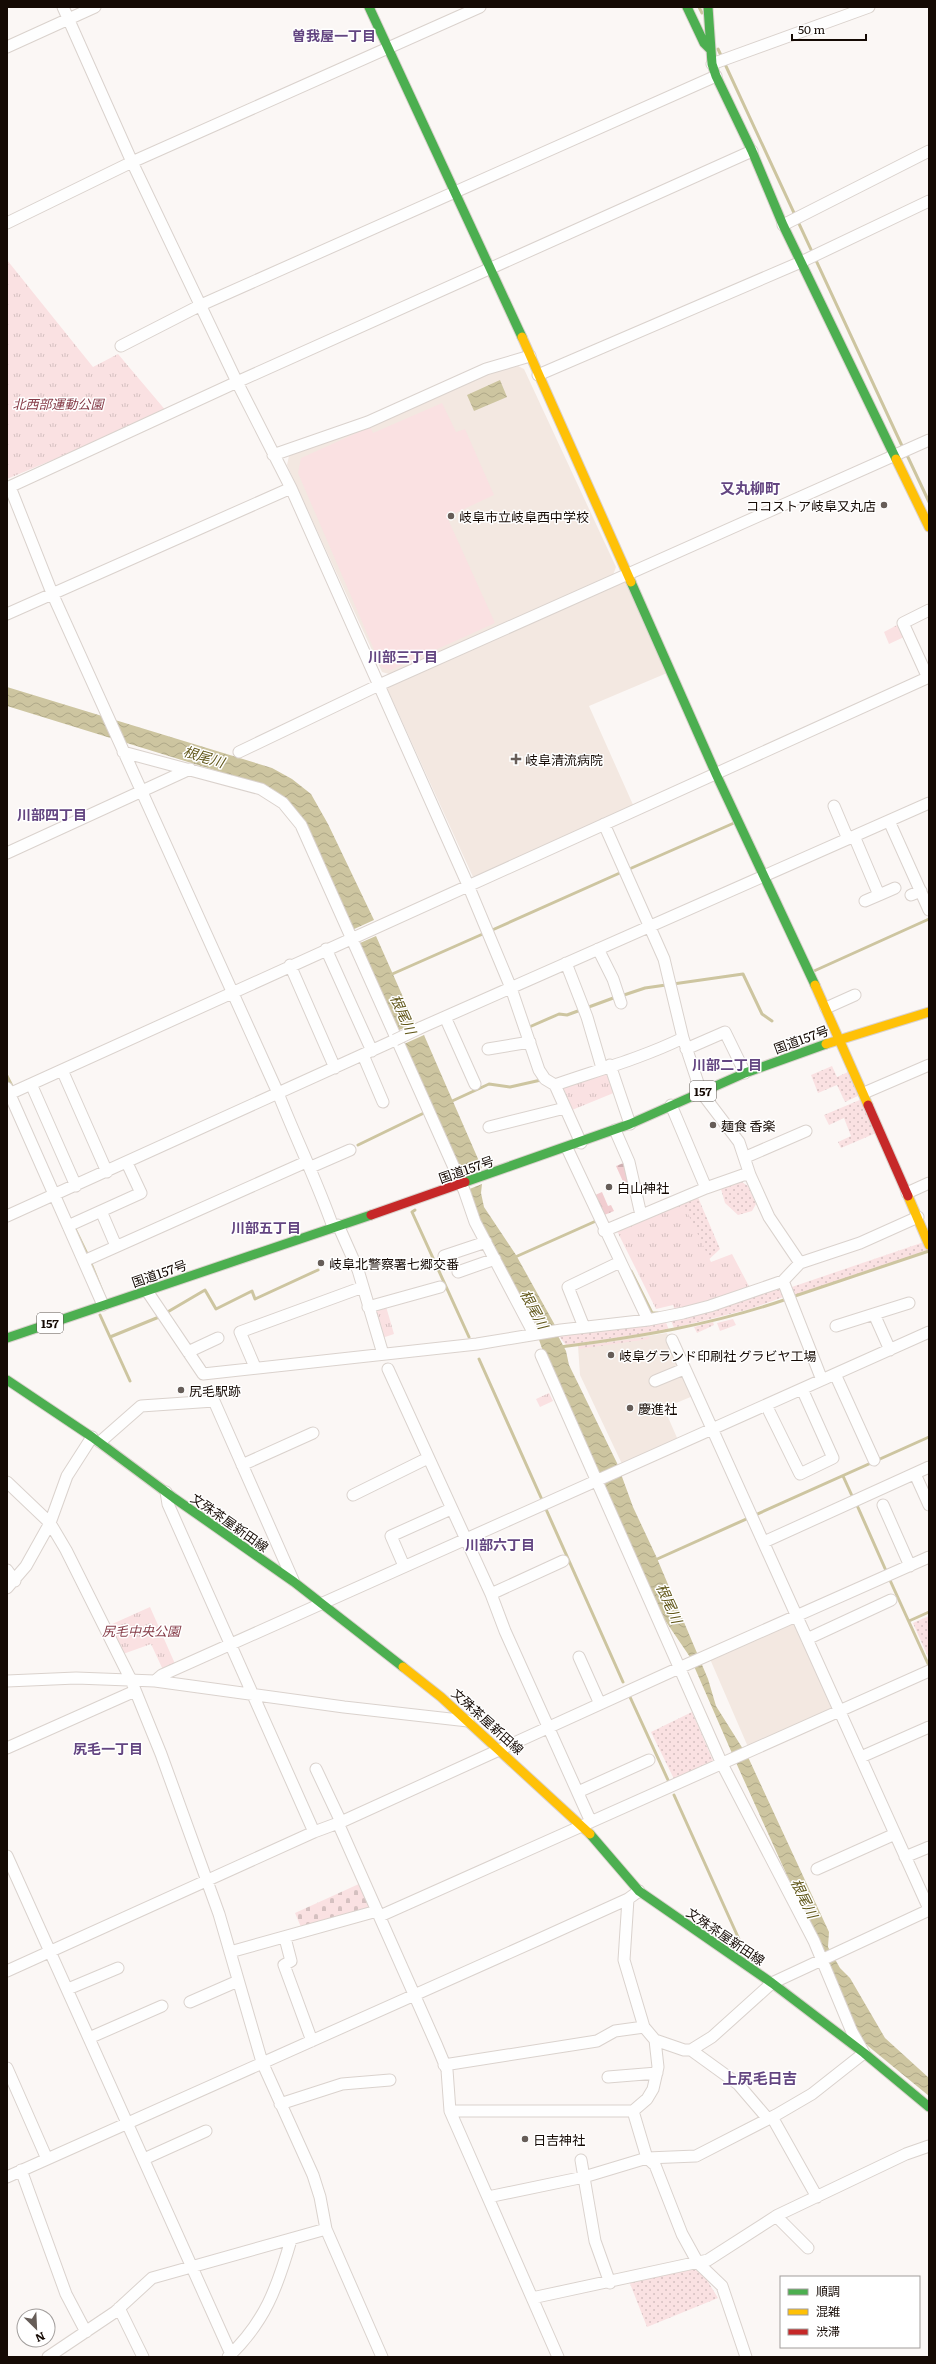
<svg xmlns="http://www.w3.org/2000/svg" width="936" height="2364" font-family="Literata,'Noto Sans JP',serif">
	<defs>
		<pattern id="grass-dots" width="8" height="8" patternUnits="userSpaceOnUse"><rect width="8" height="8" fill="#fae1e2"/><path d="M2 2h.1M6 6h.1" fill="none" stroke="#d5c0c0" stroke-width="1.8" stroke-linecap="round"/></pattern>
		<pattern id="forest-firs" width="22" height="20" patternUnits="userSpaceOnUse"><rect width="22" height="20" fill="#f1cdd0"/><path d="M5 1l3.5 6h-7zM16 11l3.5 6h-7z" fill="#ceafb1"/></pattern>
		<pattern id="cemetery-stones" width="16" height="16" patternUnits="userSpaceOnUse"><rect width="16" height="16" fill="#fae1e2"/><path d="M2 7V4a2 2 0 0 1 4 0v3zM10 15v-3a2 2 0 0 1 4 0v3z" fill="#d5c0c0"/></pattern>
		<pattern id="park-tufts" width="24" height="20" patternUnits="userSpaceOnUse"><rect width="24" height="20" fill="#fae1e2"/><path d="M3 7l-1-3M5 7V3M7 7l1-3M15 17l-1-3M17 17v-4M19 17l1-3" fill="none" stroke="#d5c0c0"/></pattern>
		<pattern id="water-waves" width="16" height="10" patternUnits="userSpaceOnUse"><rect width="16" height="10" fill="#cdc5a0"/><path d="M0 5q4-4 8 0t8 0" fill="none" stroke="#afa888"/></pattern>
	</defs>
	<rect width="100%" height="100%" fill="#fbf7f5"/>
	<path fill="#f3e8e1" d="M518,366L524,369L616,567L613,575L389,674L382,672L287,465L289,456L478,376Z
		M626,580L667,673L589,706L634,807L473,877L386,686Z
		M667,1333L693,1396L664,1408L678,1440L622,1464L580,1375L578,1346Z
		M796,1621L835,1708L748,1747L710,1659Z"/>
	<path fill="url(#grass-dots)" d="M832,1066L837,1077L848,1072L860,1095L845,1102L837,1085L818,1093L811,1075Z
		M862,1099L876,1133L841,1148L838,1142L851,1136L844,1118L829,1125L824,1115Z
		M742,1182L748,1186L756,1204L752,1211L738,1215L725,1203L721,1189Z
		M697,1195L720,1249L703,1265L658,1210Z
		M924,1242L928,1250L789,1297L786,1289Z
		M781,1285L786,1296L750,1309L674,1328L670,1318Z
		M665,1320L669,1330L566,1345L557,1334Z
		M713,1322L714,1325L697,1333L694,1327Z
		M649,1337V1339L579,1349V1346Z
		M929,1616V1659L913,1623Z
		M692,1712L714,1763L675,1781L651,1732Z
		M688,2268L702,2272L718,2298L647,2327L629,2281Z"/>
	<path fill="url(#forest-firs)" d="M626,1162L634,1193L629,1195L616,1166Z
		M602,1192L608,1206L611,1205L614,1211L602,1216L593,1196Z"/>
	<path fill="url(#cemetery-stones)" d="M361,1883L371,1909L301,1927L295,1913Z"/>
	<path fill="url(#park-tufts)" d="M7,260L93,367L118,354L167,412L7,479Z
		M899,624L904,637L889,644L884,632Z
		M608,1069L616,1092L572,1110L562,1087Z
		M682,1201L711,1262L732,1254L752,1292L676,1313L673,1305L656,1309L616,1229Z
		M385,1303L394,1334L379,1339L369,1308Z
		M733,1319L736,1325L720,1331L717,1323Z
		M549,1393L553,1401L540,1407L536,1399Z
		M150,1607L176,1666L164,1672L151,1644L123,1654L110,1625Z"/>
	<path fill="#fae1e2" d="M442,403L456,432L465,429L494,495L447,517L495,623L391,670L382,668L298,473L301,458L370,427L373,433Z"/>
	<path fill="url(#water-waves)" d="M500,380L507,397L474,411L467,395Z
		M7,687L272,768L292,779L311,794L328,824L374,920L352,930L306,825L288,800L269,787L7,706Z
		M376,936L415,1024L399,1030L360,943Z
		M424,1035L482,1168L461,1177L404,1044Z
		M482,1184L481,1193L484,1207L516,1255L556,1327L536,1330L488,1240L467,1190Z
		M557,1334L566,1351L569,1365L617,1463L633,1507L656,1556L708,1679L716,1706L748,1757L829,1932L828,1947L840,1968L850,1978L885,2038L929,2078V2096L868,2046L860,2037L738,1767L690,1657L658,1610L544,1354L538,1337Z"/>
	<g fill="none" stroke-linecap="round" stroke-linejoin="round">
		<path stroke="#cdc5a0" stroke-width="3" d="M699,7L702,13
			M718,49L903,448
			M906,453L929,502
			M627,870L734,823
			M490,931L622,872
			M814,971L929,919
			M390,975L485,933
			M621,996L645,988L743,974L762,1014L772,1021
			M527,1028L559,1014L567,1015L616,997
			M7,1076L12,1086
			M450,1102L489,1084L510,1087L541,1080
			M358,1145L426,1112
			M415,1210L412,1212L469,1337
			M74,1227L88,1256
			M513,1258L596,1221
			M90,1261L104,1296
			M631,1271L652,1313H658
			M792,1297L929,1251
			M100,1315L130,1381
			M110,1337L159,1317L205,1290L216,1309L252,1291L255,1299L318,1270
			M560,1347C638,1337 712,1325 787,1299
			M479,1359L543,1502
			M843,1476L853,1498
			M856,1503L887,1573
			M545,1507L623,1682
			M655,1560L929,1437
			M889,1578L929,1666
			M909,1621L929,1612
			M630,1697L668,1780
			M674,1795L747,1957"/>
		<g stroke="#dad2cd" stroke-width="13">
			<path id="street" d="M63,7L132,162L237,382L291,488L468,885L511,988L539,1070L545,1079L555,1085L581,1143
				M7,47L95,7
				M712,64L869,7
				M7,223L132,162L480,7
				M783,225L929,151
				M121,346L201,305L716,76
				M538,375L801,262L929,201
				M273,455L368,422L486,369L530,356
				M10,487L52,593L278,1093C296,1139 317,1181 333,1227
				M7,488L237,382L752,151
				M7,614L291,488
				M928,678L903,623L929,610
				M123,752L261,789L283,803L301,825L464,1190L475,1222L534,1334
				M239,752L379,685L929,440
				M834,806L848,839
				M889,821L929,910
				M604,824L664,959L683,1038
				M854,836L879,895L865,901
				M7,853L190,769
				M879,895L895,888
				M911,895L921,891
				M326,949L372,1051
				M598,949L613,979L621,1003
				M566,963L587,1017L602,1068
				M290,965L335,1068
				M826,1008L855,995
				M445,1017L475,1084
				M420,1028L929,803
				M488,1049L530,1042
				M686,1049L725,1032L745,1073
				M363,1055L383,1102
				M610,1065L630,1124
				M62,1070L107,1172
				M31,1084L76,1186
				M555,1085C598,1070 642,1058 683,1038L701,1092L739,1142L750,1175
				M7,1088L103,1305
				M864,1093L929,1065
				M7,1095L929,677
				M671,1105L706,1188
				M489,1127L565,1108
				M615,1130L629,1162L641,1215
				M567,1148L648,1320
				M746,1157L806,1131
				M311,1167L350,1150
				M907,1193L929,1183
				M101,1211L116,1246
				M7,1216L395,1040
				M338,1225L358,1270L383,1354
				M68,1226L141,1193L127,1163
				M604,1231L706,1188L743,1175H750L769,1217L800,1263
				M444,1256L486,1242
				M84,1261L306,1162
				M458,1272L495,1259
				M783,1281L822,1380
				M147,1291L203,1374L477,1344L561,1330L648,1320L683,1313L710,1306L783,1281L800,1263L860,1243L918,1217
				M368,1307L440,1287
				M874,1314L909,1303
				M836,1326L874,1314L890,1350
				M584,1327L568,1287L620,1262
				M672,1340L929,1909
				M188,1352L218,1338
				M255,1367L240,1332L363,1287
				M388,1369L491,1594L505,1631L591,1822
				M835,1374L874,1460
				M655,1381L684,1369
				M766,1405L800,1474L833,1458L802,1389
				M100,1442L141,1406L214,1401L293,1580
				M242,1465L313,1433
				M915,1474L929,1505
				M7,1482L50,1523L66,1550L131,1680L161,1754L219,1914L262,2062L313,2175L320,2197L326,2229L382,2357
				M166,1492L168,1504L314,1832
				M353,1495L428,1458
				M883,1505L910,1566
				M764,1542L929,1467
				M404,1566L391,1536L451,1509
				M7,1570L15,1581
				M7,1588L26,1566L50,1523L67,1476L92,1437
				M491,1594L563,1561
				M807,1639L891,1600
				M579,1657L600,1704
				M7,1681L76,1678L155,1681L344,1707L468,1721
				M155,1681L162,1675L929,1332
				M7,1748L135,1691
				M861,1757L929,1727
				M316,1769L341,1822
				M578,1792L649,1760
				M338,1823L437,2046L447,2070L450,2111L558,2357
				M7,1856L231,2354
				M905,1857L929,1847
				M817,1869L895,1834
				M628,1899L624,1960L644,2027L655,2040L658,2067L653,2089L647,2099L633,2111L647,2158L655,2165L682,2234L698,2263L722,2286L746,2357
				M380,1916L929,1671
				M285,1938L291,1961L284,1965L312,2041
				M230,1952L377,1911
				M7,1971L314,1832L341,1822L679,1668L929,1557
				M68,1989L118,1968
				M190,2002L238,1981
				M89,2038L162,2006
				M655,2040L684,2050H691L712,2037L772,1983L929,1910
				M691,2050L738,2084L768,2119
				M444,2065L597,2041L615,2031L644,2027
				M7,2068L47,2159
				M608,2077L657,2073
				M280,2104L342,2084L390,2080
				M450,2111H633
				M772,2117L817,2197
				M144,2159L206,2131
				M581,2160L595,2241L610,2283
				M21,2170L66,2294L86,2332
				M7,2177L542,1938L628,1899L639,1891
				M488,2197L584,2177L647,2158L696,2156L776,2115L812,2094L864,2053L852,2032L814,1941L722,1764L541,1355
				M776,2216L808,2248
				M532,2298L708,2260L778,2215L906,2154L929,2146
				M119,2308L143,2357
				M48,2357L115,2312L152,2278L326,2229
				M228,2357C265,2322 277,2288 291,2240"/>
		</g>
		<g stroke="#dad2cd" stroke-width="11">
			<path id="fast" d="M369,7L522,337
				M687,7L704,43L711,50
				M708,7L712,64L716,76L752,151L783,225L896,459
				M631,582L716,774L815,985
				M465,1182L630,1124L745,1073L826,1044
				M7,1338L371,1215
				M7,1380L92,1437L174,1498L294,1582L403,1667
				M590,1834L639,1891L772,1983L864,2053L929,2107"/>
		</g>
		<g stroke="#dad2cd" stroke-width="11">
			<path id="slow" d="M522,337L631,582
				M896,459L929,527
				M815,985L868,1105
				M826,1044L929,1012
				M908,1196L929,1245
				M403,1667L441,1697L590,1834"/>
		</g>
		<g stroke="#dad2cd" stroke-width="11">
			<path id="jam" d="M868,1105L908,1196
				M371,1215L465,1182"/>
		</g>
		<use href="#street" stroke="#fefefe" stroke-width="11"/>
		<use href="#fast" stroke="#4caf50" stroke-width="9"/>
		<use href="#slow" stroke="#ffc107" stroke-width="9"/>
		<use href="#jam" stroke="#c62828" stroke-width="9"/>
		<g stroke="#dad2cd" stroke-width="13" stroke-linecap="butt">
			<path id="street-bridge" d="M395,1040L420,1028"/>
		</g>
		<use href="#street-bridge" stroke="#fefefe" stroke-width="11"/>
	</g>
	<g fill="#665d58" stroke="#fff" stroke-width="1.5">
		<circle cx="884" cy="505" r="4"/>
		<circle cx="451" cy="516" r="4"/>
		<path d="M514 753h4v4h4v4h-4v4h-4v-4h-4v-4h4z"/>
		<circle cx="713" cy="1125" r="4"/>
		<circle cx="609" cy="1187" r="4"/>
		<circle cx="321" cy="1263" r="4"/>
		<circle cx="611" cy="1355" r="4"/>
		<circle cx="181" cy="1390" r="4"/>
		<circle cx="630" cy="1408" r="4"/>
		<circle cx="525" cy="2139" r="4"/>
	</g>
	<g text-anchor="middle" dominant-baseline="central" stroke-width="3" stroke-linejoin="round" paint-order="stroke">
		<g fill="#fff" stroke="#5b544f" stroke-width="1">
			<rect x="690" y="1081" width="26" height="20" rx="3"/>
			<rect x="37" y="1313" width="26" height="20" rx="3"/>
		</g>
		<g font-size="12" font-weight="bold" fill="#150a04">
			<text x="703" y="1091">157</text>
			<text x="50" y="1323">157</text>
		</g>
		<g font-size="13" font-style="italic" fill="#853b47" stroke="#fff">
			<text x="58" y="403">北西部運動公園</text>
			<text x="141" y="1630">尻毛中央公園</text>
		</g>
		<g font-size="13" fill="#150a04" stroke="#fff" text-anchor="start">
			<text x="876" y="505" text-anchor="end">ココストア岐阜又丸店</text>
			<text x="459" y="516">岐阜市立岐阜西中学校</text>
			<text x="525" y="759">岐阜清流病院</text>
			<text x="721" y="1125">麺食 香楽</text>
			<text x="617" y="1187">白山神社</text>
			<text x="329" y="1263">岐阜北警察署七郷交番</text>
			<text x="619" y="1355">岐阜グランド印刷社 グラビヤ工場</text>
			<text x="189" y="1390">尻毛駅跡</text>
			<text x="638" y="1408">慶進社</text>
			<text x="533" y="2139">日吉神社</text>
		</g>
		<g font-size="13" fill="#150a04" stroke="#fff">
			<text transform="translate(801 1039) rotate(-20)">国道157号</text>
			<text transform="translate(466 1169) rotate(-19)">国道157号</text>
			<text transform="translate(159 1273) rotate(-19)">国道157号</text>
			<text transform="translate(230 1522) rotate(35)">文殊茶屋新田線</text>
			<text transform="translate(488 1721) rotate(42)">文殊茶屋新田線</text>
			<text transform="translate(726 1936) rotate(34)">文殊茶屋新田線</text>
		</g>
		<g font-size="14" font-weight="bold" fill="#634581" stroke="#fff">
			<text x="334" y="35">曽我屋一丁目</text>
			<text x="403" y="656">川部三丁目</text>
			<text x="52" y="814">川部四丁目</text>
			<text x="727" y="1064">川部二丁目</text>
			<text x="266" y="1227">川部五丁目</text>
			<text x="500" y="1544">川部六丁目</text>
			<text x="108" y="1748">尻毛一丁目</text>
		</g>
		<g font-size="14" font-style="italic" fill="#62581a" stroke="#fff">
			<text transform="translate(204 756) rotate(17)">根尾川</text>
			<text transform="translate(404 1014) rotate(66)">根尾川</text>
			<text transform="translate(535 1309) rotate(62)">根尾川</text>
			<text transform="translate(670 1603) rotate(66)">根尾川</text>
			<text transform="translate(805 1898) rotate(64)">根尾川</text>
		</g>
		<g font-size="15" font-weight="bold" fill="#634581" stroke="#fff">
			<text x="750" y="487">又丸柳町</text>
			<text x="760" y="2077">上尻毛日吉</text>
		</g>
	</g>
	<rect width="936" height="2364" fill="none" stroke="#150a04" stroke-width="16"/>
	<rect x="780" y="2276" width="140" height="72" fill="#ffffff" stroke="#a19d9b"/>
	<rect x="788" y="2289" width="20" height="6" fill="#4caf50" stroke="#a19d9b"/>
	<text x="816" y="2296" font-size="12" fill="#150a04">順調</text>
	<rect x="788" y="2309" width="20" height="6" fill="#ffc107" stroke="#a19d9b"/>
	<text x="816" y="2316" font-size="12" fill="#150a04">混雑</text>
	<rect x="788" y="2329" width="20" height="6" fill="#c62828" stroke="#a19d9b"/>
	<text x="816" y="2336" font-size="12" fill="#150a04">渋滞</text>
	<g transform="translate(36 2328) rotate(156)"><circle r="19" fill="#ffffff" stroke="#a19d9b"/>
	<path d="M0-3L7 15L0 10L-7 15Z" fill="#665d58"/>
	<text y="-6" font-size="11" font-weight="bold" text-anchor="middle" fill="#150a04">N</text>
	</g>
	<path d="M792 34v6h74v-6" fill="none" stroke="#150a04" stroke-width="2"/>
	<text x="798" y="34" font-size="12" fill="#150a04" stroke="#ffffff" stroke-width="3" paint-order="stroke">50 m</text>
</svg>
